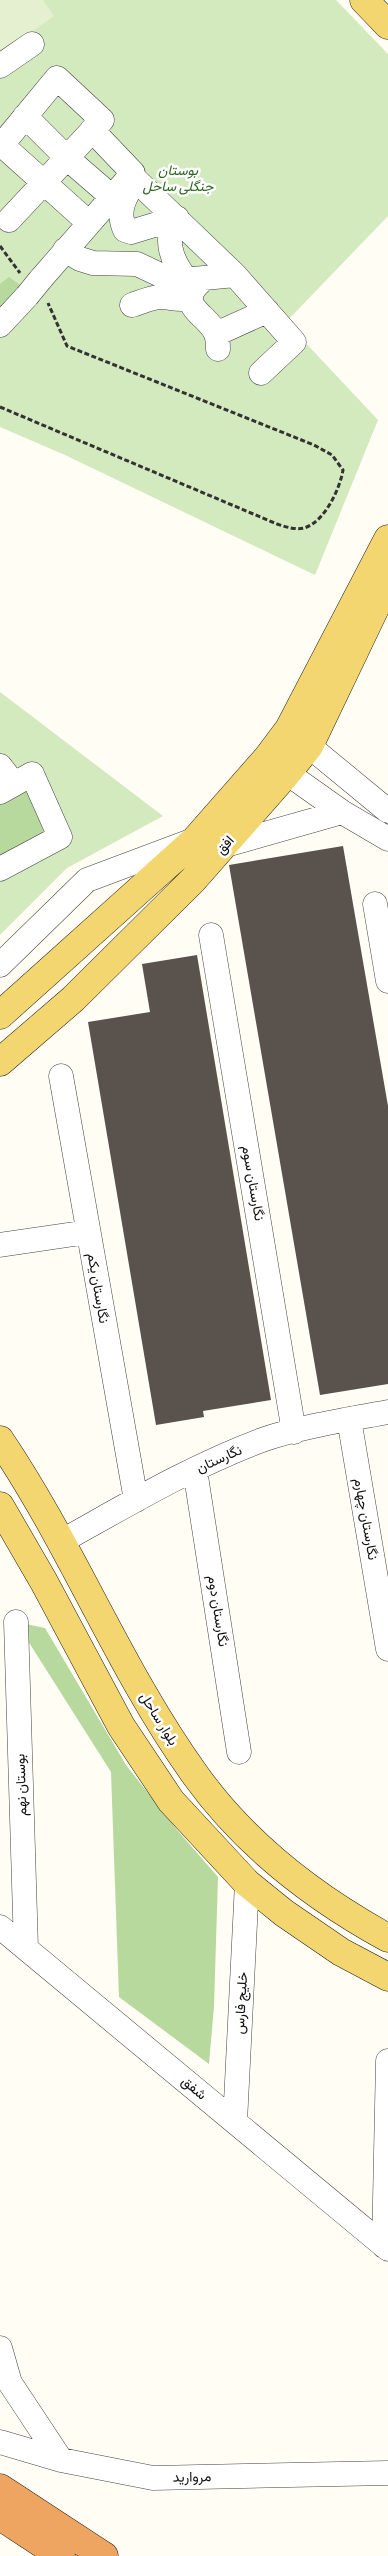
<svg xmlns="http://www.w3.org/2000/svg" width="388" height="2556" font-family="Bitter,Vazirmatn,serif">
	<rect width="100%" height="100%" fill="#fffdf4"/>
	<path fill="#d3e9be" d="M0,0H336L388,54V216L286,322L378,420L315,575L65,455L0,427Z
		M0,692L163,816L67,868L0,935Z"/>
	<path fill="#b7d99d" d="M9,277L24,288L0,315V284Z
		M29,781L55,836L0,865V797Z
		M16,1622L45,1628L126,1765L178,1831L218,1877L214,2006L209,2064L119,1997L111,1772Z"/>
	<path fill="#e4f0cf" d="M0,0H43L54,16L0,55Z"/>
	<path fill="#59524d" d="M343,846L388,1106V1384L320,1395L229,865Z
		M197,955L271,1400L203,1411L204,1417L156,1425L88,1022L150,1012L142,964Z"/>
	<g fill="none" stroke-linecap="round" stroke-linejoin="round">
		<g stroke="#434343" stroke-width="25">
			<path id="minor" d="M0,66L32,44
				M25,116L67,158L112,197
				M2,145L89,223
				M0,147L57,78L102,120L9,220
				M177,218L131,232L125,230C116,211 125,196 136,180L235,275L294,342L261,373
				M177,218C163,239 172,262 187,280
				M65,250L80,259L93,263L137,264L173,281L235,275
				M205,278C170,305 209,314 216,334C218,339 218,345 218,349
				M40,280L133,173L92,130
				M132,305C141,302 150,298 159,297C171,297 179,301 191,298
				M0,325L27,296
				M216,334L267,311
				M309,746L388,811
				M0,766L14,784
				M287,773L342,812L388,839
				M0,792L32,774L60,837L0,869
				M226,845L342,812
				M375,904L388,981
				M211,935L294,1432
				M0,965L87,880L191,841
				M61,1076L136,1500
				M0,1245L88,1232
				M349,1419L388,1649
				M195,1470L239,1752
				M62,1541C127,1505 192,1466 262,1440C298,1427 350,1419 388,1412
				M16,1622L26,1948
				M0,1927L388,2249
				M235,2122L247,1883
				M384,2246L388,2061
				M0,2348L10,2383L61,2460
				M0,2442L61,2460L153,2478L388,2473"/>
		</g>
		<g stroke="#212121" stroke-width="29">
			<path id="major" d="M364,0L388,25
				M0,1015L195,840L268,757L289,729L388,539
				M0,1062L73,999L193,880L287,773L309,746L388,581
				M0,1440C73,1548 120,1671 196,1776C245,1844 315,1898 388,1938
				M0,1506L44,1582L121,1726L171,1801L247,1883L284,1913L341,1952L388,1977"/>
		</g>
		<g stroke="#212121" stroke-width="29">
			<path id="highway" d="M0,2488L104,2556
				M0,2516L61,2556"/>
		</g>
		<path stroke="#323232" stroke-width="3" stroke-dasharray="5 2.5" stroke-linecap="butt" d="M0,246L20,273
			M0,407L277,524C286,527 295,530 304,528C325,522 340,488 343,470L332,455L314,445L67,346L48,303"/>
		<use href="#minor" stroke="#fff" stroke-width="24"/>
		<use href="#major" stroke="#f3d66f" stroke-width="28"/>
		<use href="#highway" stroke="#efa562" stroke-width="28"/>
		<g stroke="#434343" stroke-width="25" stroke-linecap="butt">
			<path id="minor-bridge" d="M27,296L40,280"/>
		</g>
		<use href="#minor-bridge" stroke="#fff" stroke-width="24"/>
	</g>
	<g text-anchor="middle" dominant-baseline="central" stroke-width="5" stroke-linejoin="round" paint-order="stroke">
		<g font-size="14" font-style="italic" fill="#2f6722" stroke="#fff">
			<text x="178" y="170">بوستان<tspan x="178" dy="16">جنگلی ساحل</tspan></text>
		</g>
		<g font-size="14" fill="#101010" stroke="#fff">
			<text transform="translate(225 845) rotate(-48)">افق</text>
			<text transform="translate(253 1183) rotate(80)">نگارستان سوم</text>
			<text transform="translate(98 1288) rotate(80)">نگارستان یکم</text>
			<text transform="translate(219 1459) rotate(-24)">نگارستان</text>
			<text transform="translate(366 1519) rotate(80)">نگارستان چهارم</text>
			<text transform="translate(218 1611) rotate(81)">نگارستان دوم</text>
			<text transform="translate(159 1719) rotate(58)">بلوار ساحل</text>
			<text transform="translate(21 1785) rotate(-92)">بوستان نهم</text>
			<text transform="translate(241 2003) rotate(-87)">خلیج فارس</text>
			<text transform="translate(194 2088) rotate(40)">شفق</text>
			<text transform="translate(192 2477) rotate(-1)">مروارید</text>
		</g>
	</g>
</svg>
